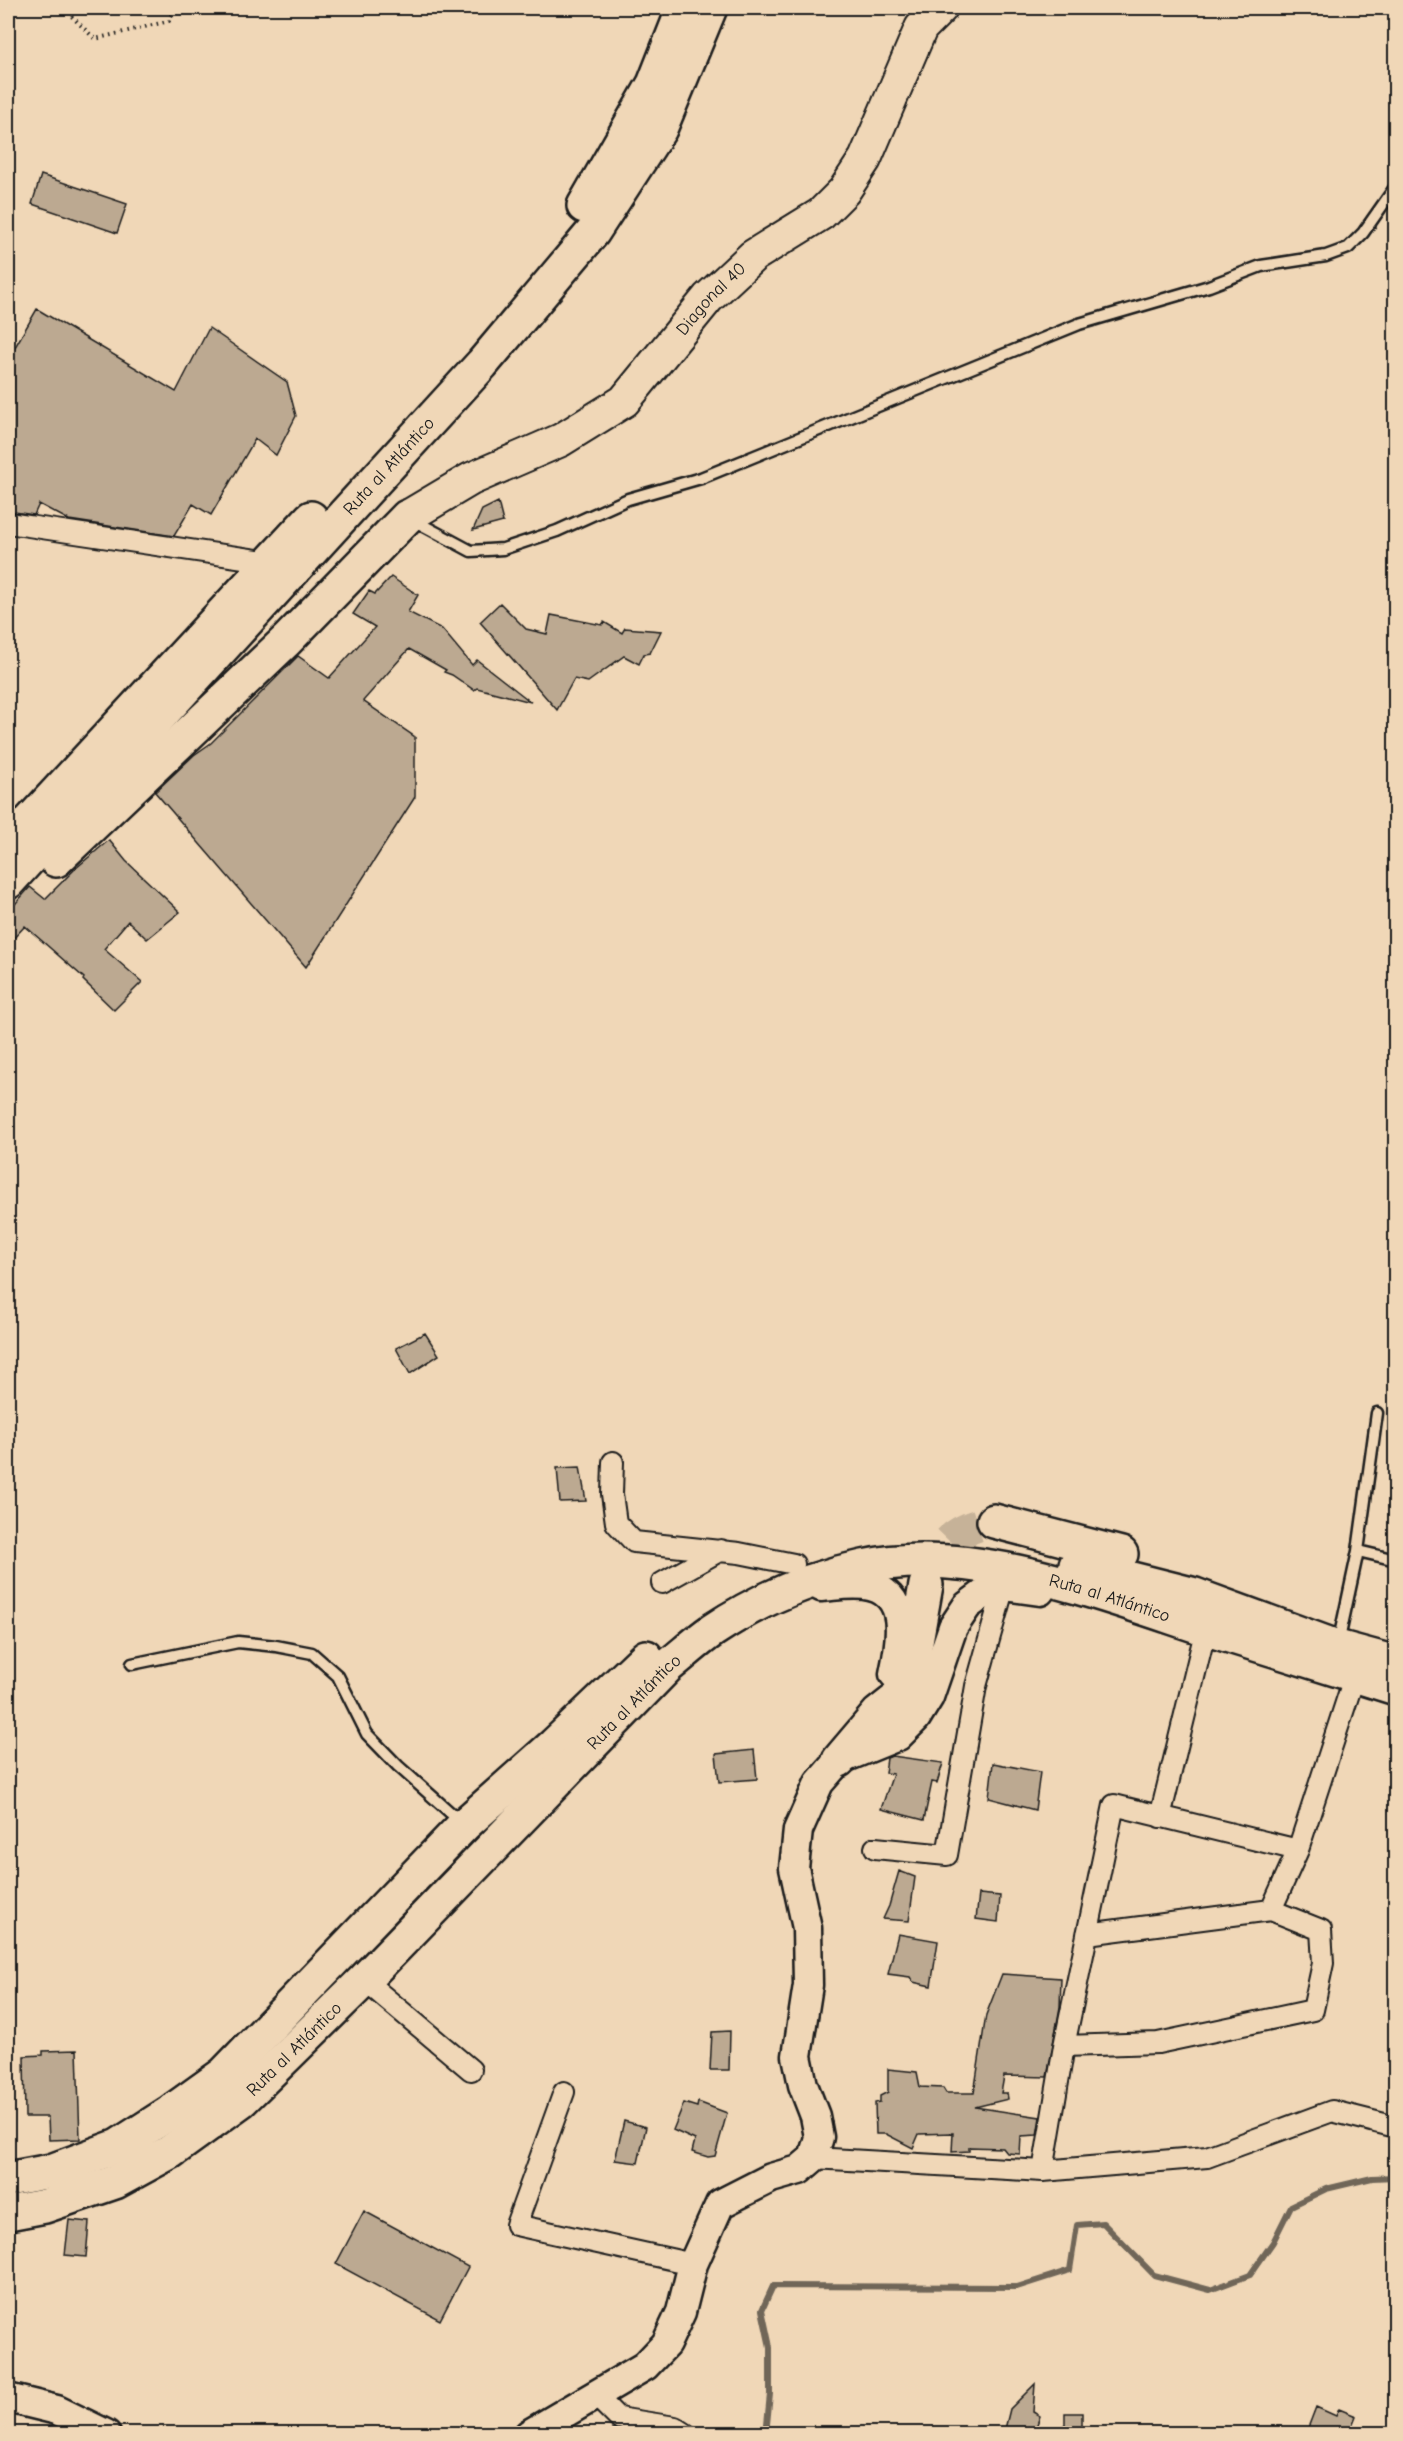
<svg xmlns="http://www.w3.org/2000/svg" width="1403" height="2441" font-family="'Comic Neue',sans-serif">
	<rect width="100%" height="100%" fill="#f0d7b7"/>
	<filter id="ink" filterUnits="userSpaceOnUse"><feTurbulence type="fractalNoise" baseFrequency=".0167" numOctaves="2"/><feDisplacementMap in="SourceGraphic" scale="12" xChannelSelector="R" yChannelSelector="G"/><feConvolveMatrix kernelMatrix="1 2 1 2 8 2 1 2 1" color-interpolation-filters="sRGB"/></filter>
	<g filter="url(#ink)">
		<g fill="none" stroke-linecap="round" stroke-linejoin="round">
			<path stroke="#6f6659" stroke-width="6" d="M766,2434L770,2394V2347L762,2310L773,2286L1017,2287L1070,2270L1077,2225L1103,2223L1154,2275L1210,2290L1250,2275L1273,2242L1291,2206L1326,2189L1372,2178L1396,2177"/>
		</g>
		<path fill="#bca991" stroke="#1c1c1c" stroke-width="1.5" d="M41,175L127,204L117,233L32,204Z
			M37,309L176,392L209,328L287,382L296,416L276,455L255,439L211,515L193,504L174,536L69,520L39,504L34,515L8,511V359Z
			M498,502L503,522L473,530L482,510Z
			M391,577L418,595L408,612L442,629L472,665L477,660L531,702L477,688L474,690L452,675L444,672L446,670L409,649L363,701L415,737V797L306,967L155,792L194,755L211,743L298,656L329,678L375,627L353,614L369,591L375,594Z
			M500,603L526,629L547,634L551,615L602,625L604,622L622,633L625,628L661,631L650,653L644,654L639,664L624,656L588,682L574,679L557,710L480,622Z
			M109,840L126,861L180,912L147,939L128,921L104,949L142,982L114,1010L83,980L84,978L25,926L8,944V912L30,887L45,899L75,869Z
			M425,1333L439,1355L410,1374L396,1348Z
			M580,1467L586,1501L560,1502L557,1468Z
			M754,1750L757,1779L719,1782L716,1754Z
			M892,1756L943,1763L937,1783L932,1782L924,1820L881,1809L893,1774L885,1773L887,1758Z
			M993,1763L1040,1772L1035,1810L989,1798Z
			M899,1871L915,1877L909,1921L883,1919L889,1906Z
			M979,1894L1000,1896L998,1922L976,1919Z
			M898,1934L938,1941L931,1986L913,1982L910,1977L888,1974Z
			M1002,1974L1061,1978L1060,2007L1047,2077L1004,2076L1001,2093H1007L1008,2099L975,2107L1040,2117L1037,2135L1021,2136L1020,2154L1007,2153L1003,2148L969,2147V2151L952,2152L953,2133L919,2134L913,2148L886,2134H876L875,2103L880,2102V2096L888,2092V2069L917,2072L920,2087L943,2088L946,2093H974L986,2015Z
			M730,2031L729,2070H710L712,2032Z
			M77,2050L80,2139L49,2140L48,2117H25L24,2056L43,2055V2051Z
			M698,2102L727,2113L715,2156L708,2157L692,2152L695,2140L673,2130L684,2103L697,2107Z
			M624,2121L646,2127L638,2163L615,2160Z
			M364,2211L468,2267L440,2320L336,2264Z
			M69,2220L89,2222L86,2257L65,2255Z
			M1035,2384L1033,2412L1040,2416L1034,2433H1004L1010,2409Z
			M1316,2407L1336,2416L1339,2409L1356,2416L1349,2433H1306Z
			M1065,2413H1082V2428H1065Z"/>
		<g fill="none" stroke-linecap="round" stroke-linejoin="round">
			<path stroke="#c6b298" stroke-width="33" stroke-dasharray="33 16" stroke-linecap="butt" d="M926,1584C943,1543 949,1531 994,1521"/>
			<g stroke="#1c1c1c" stroke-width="15">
				<path id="service" d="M413,520L471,551L503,549L557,531L628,499L701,478L1079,324L1209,286L1261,266L1326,256L1348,248L1363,233L1396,186
					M1358,1551L1396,1560
					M1338,1644L1358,1551L1377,1413
					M132,1664L238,1642L276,1646L312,1653L338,1676L367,1734L398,1766L462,1823"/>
			</g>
			<g stroke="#1c1c1c" stroke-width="24">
				<path id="minor" d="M8,523L270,562
					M613,1462L612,1494L616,1523L634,1542L739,1553L794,1564
					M662,1583L721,1550
					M1160,1817L1206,1628
					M875,1848L947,1855L976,1686L1004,1586
					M1271,1910L1298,1850L1355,1675
					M364,1980L471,2070
					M1064,2046L1158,2043L1313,2010L1323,1963L1321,1930L1271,1910L1087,1934
					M564,2092L516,2225L693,2264
					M813,2158L1043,2171L1207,2157L1332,2111L1396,2127
					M1043,2171L1064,2046L1114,1805L1298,1850
					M595,2395L618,2418L675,2427L686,2434"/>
			</g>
			<g stroke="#1c1c1c" stroke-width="33">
				<path id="secondary" d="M821,1587C835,1586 850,1583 864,1585C911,1591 901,1641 894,1674
					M8,2398L57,2410L106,2434
					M529,2434L645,2366L666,2344L681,2312L693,2264L720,2204L771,2178L799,2170L813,2158L819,2137L815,2116L803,2085L797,2056L808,1985L807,1928L794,1868L798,1830L819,1783L839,1760L898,1736L916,1718L929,1697L953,1627L967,1606L990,1589L1004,1586L1040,1591"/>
			</g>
			<g stroke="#1c1c1c" stroke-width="36">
				<g id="primary">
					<path id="s1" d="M407,517L471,479L561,440L624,401L708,298L753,256L821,214L844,191L865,159L921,28L941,8"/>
				</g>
			</g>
			<g stroke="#1c1c1c" stroke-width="38">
				<g id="trunk">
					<path d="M584,206L654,84L684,8"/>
					<path d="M8,845L311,518"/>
					<path d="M56,860L287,640L407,517"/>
					<path id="s2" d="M8,882L482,364L593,232L660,129L710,8"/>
					<path d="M994,1521L1121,1554"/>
					<path d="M1076,1565L1195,1595L1337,1647L1396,1663"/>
					<path d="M839,1760L878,1714L897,1699L911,1669L926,1585"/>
					<path d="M8,2179L51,2171L118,2146L171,2112L224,2074L464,1825L554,1745L646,1657"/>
					<path id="s3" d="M8,2213L45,2206L115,2182L170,2152L242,2100L364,1980L667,1667C682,1655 697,1641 713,1630C758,1600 811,1578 863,1567C970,1543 1104,1595 1204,1628C1268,1648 1332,1668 1396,1688"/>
				</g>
			</g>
			<path stroke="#1c1c1c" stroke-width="4" stroke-dasharray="1.5 4.5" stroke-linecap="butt" d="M63,8L95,39L169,21L175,8"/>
			<use href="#service" stroke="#f0d7b7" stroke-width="10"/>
			<use href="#minor" stroke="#f0d7b7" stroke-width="20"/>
			<use href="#secondary" stroke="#f0d7b7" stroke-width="28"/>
			<use href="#primary" stroke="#f0d7b7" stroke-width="32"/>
			<use href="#trunk" stroke="#f0d7b7" stroke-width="33"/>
		</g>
	</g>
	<g text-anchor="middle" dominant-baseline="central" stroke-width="4.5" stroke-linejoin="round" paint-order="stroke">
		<g font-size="18" fill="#1c1c1c" stroke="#f0d7b7">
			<text stroke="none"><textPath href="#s1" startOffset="381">Diagonal 40</textPath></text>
			<text stroke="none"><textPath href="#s2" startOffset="564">Ruta al Atlántico</textPath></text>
			<text stroke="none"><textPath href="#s3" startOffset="1344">Ruta al Atlántico</textPath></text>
			<text stroke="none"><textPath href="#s3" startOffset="822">Ruta al Atlántico</textPath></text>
			<text stroke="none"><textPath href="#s3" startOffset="336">Ruta al Atlántico</textPath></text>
		</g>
	</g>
	<rect width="1403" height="2441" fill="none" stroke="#f0d7b7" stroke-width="30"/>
	<rect x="15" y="15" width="1373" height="2411" fill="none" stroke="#1c1c1c" stroke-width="2" filter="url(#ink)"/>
</svg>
